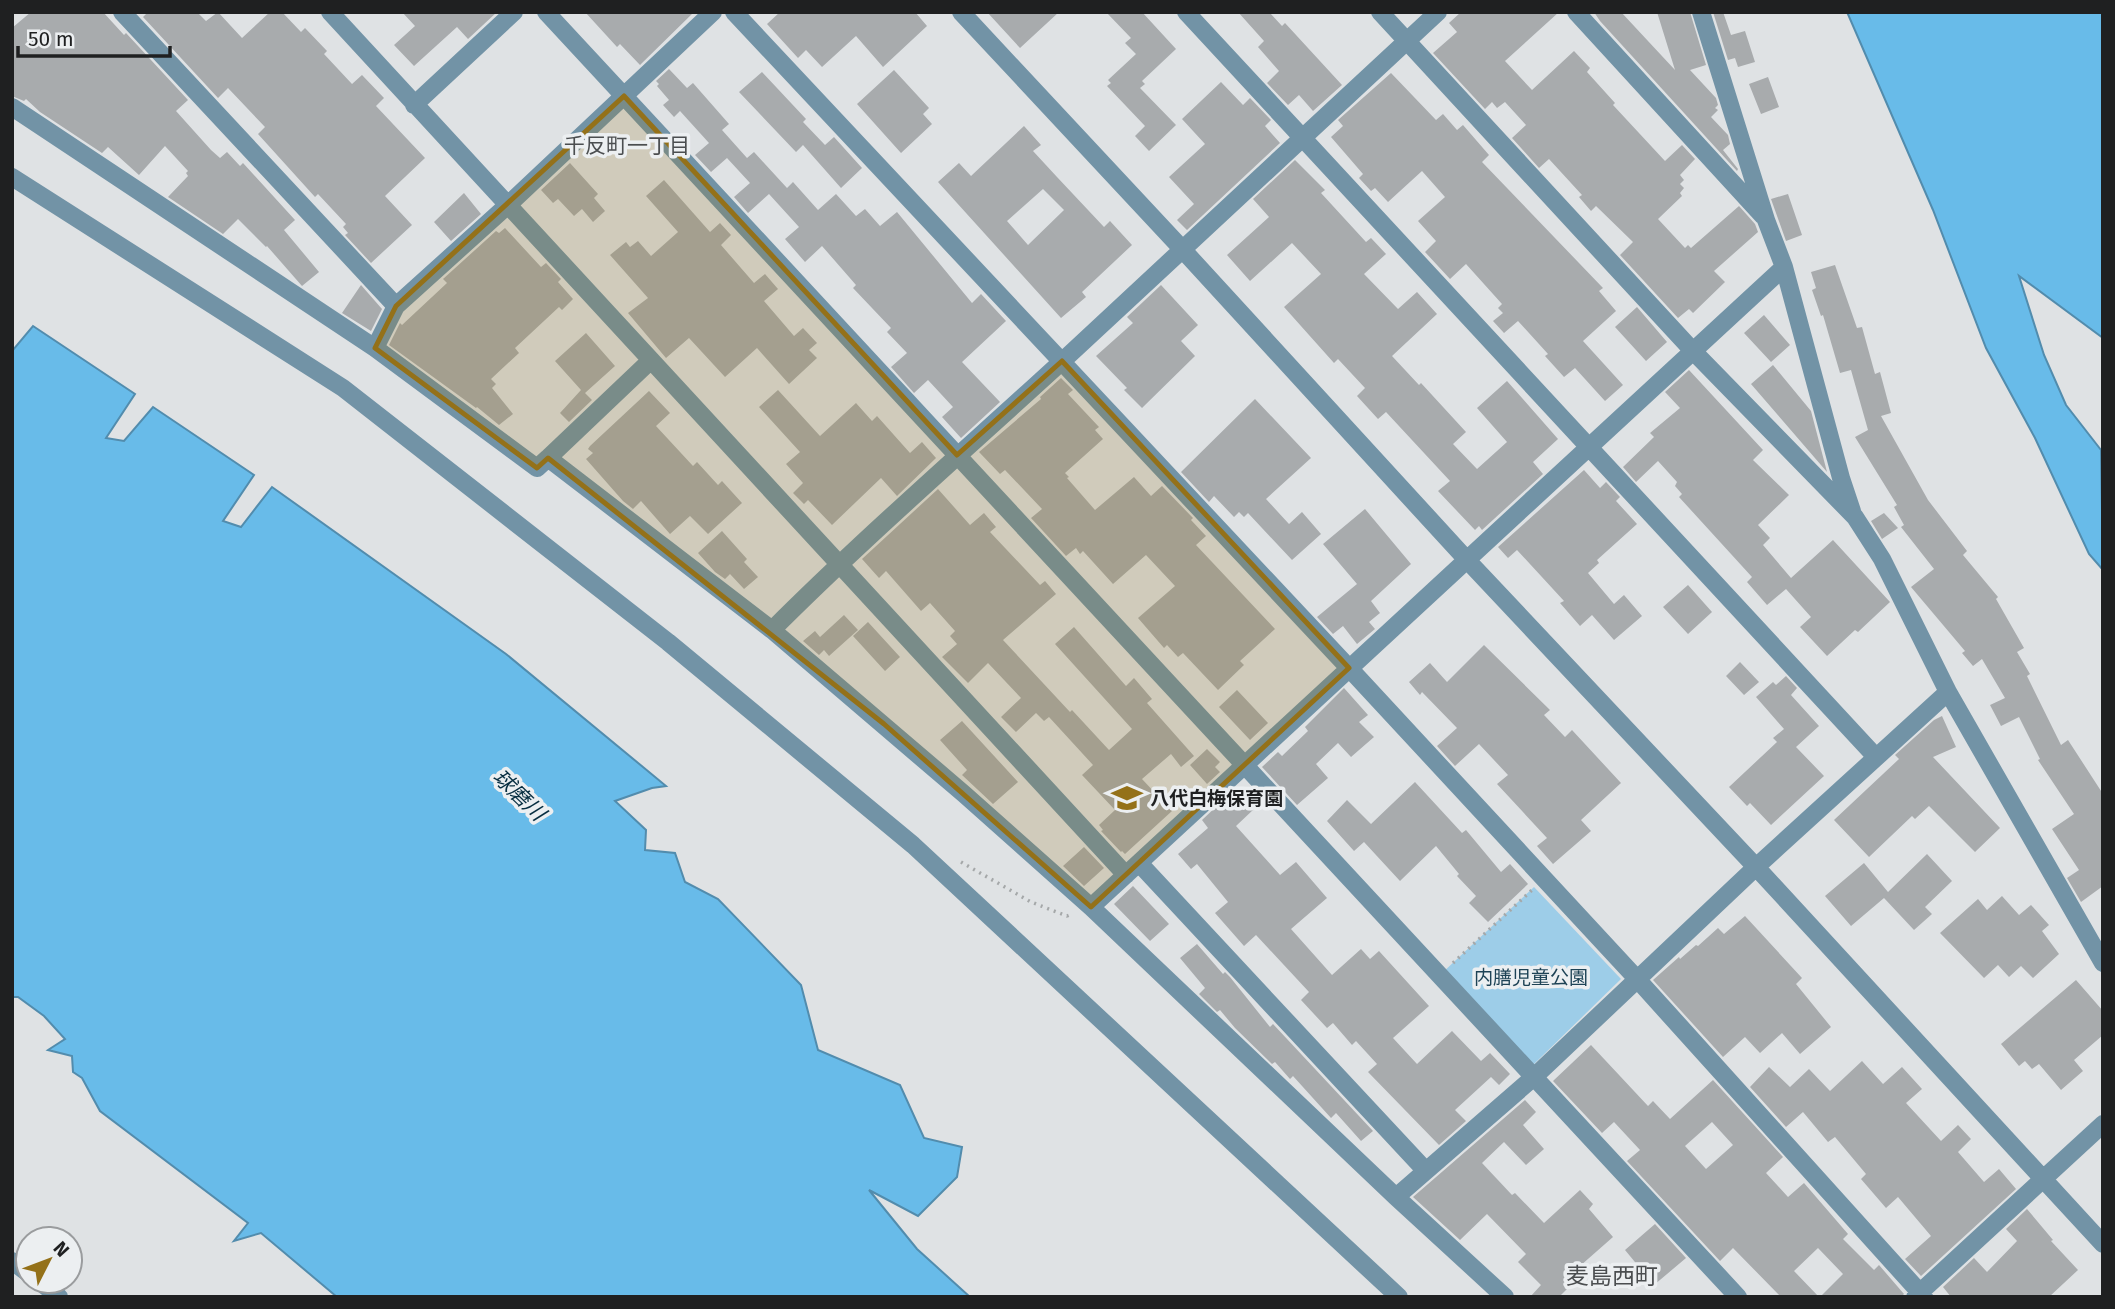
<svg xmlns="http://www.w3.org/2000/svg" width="2115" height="1309" font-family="'Fira Sans','Noto Sans JP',sans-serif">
	<rect width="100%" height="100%" fill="#dfe2e4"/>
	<path fill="#9dcde8" d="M1534,887L1621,979L1532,1066L1441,974Z"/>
	<path fill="#68bbe9" stroke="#528cad" stroke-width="2" d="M1847,12H2103V338L2019,276L2044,355L2066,405L2101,450L2103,570L2089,554L2035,438L1986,348L1933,210Z
		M33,326L135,394L106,438L124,441L153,407L254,475L223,521L241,527L272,487L506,654L666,786L652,788L615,801L646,830L645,850L675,853L685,882L718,899L801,985L818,1050L900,1085L924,1138L962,1147L957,1177L918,1216L869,1190L917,1249L970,1297H337L261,1233L234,1241L248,1223L100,1111L82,1078L73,1072L72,1056L48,1050L65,1039L44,1016L18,997H12V351Z"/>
	<path fill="#a8abad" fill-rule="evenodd" d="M31,12H103L124,35L126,33L188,100L176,111L211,150L220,158L227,152L240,166L243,163L295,220L284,230L319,272L302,286L267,246L266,247L238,219L223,234L168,197L188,176L186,173L188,171L165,146L139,175L108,147L102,153L40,112L26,99L24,101L12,96V28Z
		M148,12H197L206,21L218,12L242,38L270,12H282L301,32L305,28L327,51L324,54L352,84L362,75L384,98L376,106L425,158L385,196L412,225L371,263L345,235L348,233L343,227L346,224L318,194L315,197L258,134L265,127L228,88L218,98L143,17Z
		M402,12H497L468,39L457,27L414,66L394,45L415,26Z
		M585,12H694L640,65L620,44L617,47Z
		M780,12H915L927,26L883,67L856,36L822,67L806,50L798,58L767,24Z
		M987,12H1059L1020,48Z
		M1106,12H1142L1176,49L1142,81L1145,84L1140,88L1176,125L1149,151L1135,136L1145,126L1107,86L1111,83L1108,80L1136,54L1125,43L1131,38Z
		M1238,12H1269L1282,26L1285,23L1342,85L1313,111L1299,95L1288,105L1267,83L1279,71L1258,47L1264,41Z
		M1461,12H1559L1505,61L1532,90L1574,51L1590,68L1587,72L1615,103L1613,105L1665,161L1682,145L1695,159L1680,175L1684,180L1680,184L1684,188L1680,193L1682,196L1658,219L1685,248L1688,245L1691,248L1739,206L1755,224L1758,232L1714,271L1725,282L1693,313L1689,309L1678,318L1620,255L1633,242L1596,206L1591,211L1579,197L1582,195L1549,159L1539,168L1512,138L1526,125L1505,102L1497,108L1492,102L1485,109L1433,53L1457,32L1449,23Z
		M1594,12H1621L1675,70L1657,12H1690L1706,65L1690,70L1716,98L1718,105L1715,108L1718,110L1711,117L1728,135L1730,144L1723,150L1738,169L1737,171L1600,21Z
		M1713,12H1723L1731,35L1745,31L1755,62L1738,67L1735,58L1728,60Z
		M669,69L687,88L693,83L729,124L722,130L747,158L754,152L787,188L793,182L818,210L836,194L856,216L865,209L880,226L897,212L972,303L981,294L1006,321L962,362L1000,402L961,438L942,417L953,407L928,380L914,393L891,367L907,353L887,332L891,328L853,288L856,285L822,246L805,262L785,239L799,227L769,194L748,213L734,197L750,183L727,158L711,172L695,155L709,143L680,111L674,117L663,105L669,100L657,86L659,84L656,81Z
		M894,70L929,108L923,114L932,124L901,153L857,104Z
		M762,72L806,119L803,122L825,145L834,137L862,168L841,188L803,145L796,152L739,92Z
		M1391,73L1436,120L1443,114L1457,130L1463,125L1489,155L1482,162L1603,288L1599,291L1616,311L1583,341L1623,385L1605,401L1575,368L1564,377L1545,356L1548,354L1518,321L1504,333L1493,321L1503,313L1498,308L1502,304L1466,264L1450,279L1425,252L1436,241L1418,221L1445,197L1422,171L1388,202L1375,188L1371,191L1359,178L1363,174L1331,137L1343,126L1338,120Z
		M1768,77L1779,107L1761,114L1749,84Z
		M1221,82L1243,105L1250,98L1271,120L1265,126L1280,143L1187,230L1177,220L1194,204L1169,177L1205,144L1182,119Z
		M1024,126L1041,145L1033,151L1057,177L1104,227L1110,221L1132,245L1082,292L1086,297L1061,318L938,182L959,163L971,176ZM1043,189L1064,210L1028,245L1007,221Z
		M1295,160L1325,190L1321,193L1366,242L1371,238L1386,254L1364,274L1398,309L1417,292L1437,314L1392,356L1419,385L1421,383L1466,432L1453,444L1477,469L1507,442L1477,408L1507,381L1558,439L1533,462L1543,474L1482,530L1479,526L1475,530L1438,491L1450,481L1386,412L1378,419L1357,396L1365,388L1338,359L1334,363L1284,307L1321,274L1292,243L1250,281L1227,255L1269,217L1253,199Z
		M570,163L598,194L594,198L605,211L593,222L582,209L574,216L558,199L553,203L541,190Z
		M664,180L710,232L720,223L731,235L721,245L754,283L765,274L778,289L764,301L794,336L803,328L817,343L809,350L817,358L789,384L757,348L725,377L689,338L666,358L628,313L648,298L610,255L626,242L630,247L638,241L651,256L678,232L646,196Z
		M464,193L481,214L451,241L434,222Z
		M1788,194L1802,235L1786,241L1771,199Z
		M505,228L541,267L546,263L561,279L558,282L573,299L562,310L559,307L515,348L519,353L491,379L496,384L492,388L513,414L499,425L477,407L476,408L389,345L400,323L402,325L447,283L443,279L496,231L499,233Z
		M1835,265L1857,328L1862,327L1875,374L1880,372L1891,413L1881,416L1928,500L1967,551L1963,555L1998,597L1996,599L2024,648L2017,652L2030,674L2027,676L2061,745L2068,740L2103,794V886L2081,902L2067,878L2079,870L2052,829L2074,814L2038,760L2040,759L2019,717L2001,726L1990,705L2005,698L1982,659L1973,666L1962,653L1965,651L1911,587L1934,569L1901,527L1904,525L1894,507L1897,505L1855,437L1868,430L1851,370L1840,373L1823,315L1821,316L1812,290L1816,288L1811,272Z
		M361,285L382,309L371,331L342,313Z
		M1161,285L1198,325L1181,341L1195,356L1142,408L1124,390L1127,388L1096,356L1133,323L1127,317Z
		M1637,307L1667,342L1646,361L1615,327Z
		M1764,315L1790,345L1771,362L1744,333Z
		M586,333L615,366L585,393L592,400L569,422L560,413L581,390L555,361Z
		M1773,365L1811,411L1827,472L1751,384Z
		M1689,370L1763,450L1753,460L1789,495L1758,525L1770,538L1763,545L1791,578L1833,540L1890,602L1858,632L1855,630L1827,656L1800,627L1811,617L1786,589L1767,605L1747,582L1752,577L1679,497L1682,494L1675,486L1677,482L1658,461L1636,482L1623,467L1654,437L1650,433L1680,408L1665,392Z
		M1061,378L1073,390L1068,394L1099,427L1095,430L1103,439L1065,473L1069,477L1067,478L1095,510L1134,477L1151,496L1162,486L1193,518L1191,520L1206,536L1196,545L1275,629L1240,661L1244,665L1218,690L1183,653L1178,657L1167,645L1164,648L1138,618L1175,586L1146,555L1113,584L1083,551L1080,554L1076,548L1066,556L1031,518L1042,509L1005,470L1000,474L979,452L1041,399L1040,397Z
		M778,390L820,436L856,403L872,421L877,416L910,453L922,442L936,458L897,496L881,478L832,525L808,500L804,504L793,493L803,483L786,464L800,452L759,407Z
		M649,391L670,413L656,426L693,466L697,462L718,485L722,481L742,503L708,534L690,516L670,534L641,501L633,509L623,501L586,459L593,453L588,449L590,446Z
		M1255,399L1311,458L1266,499L1289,524L1302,512L1321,534L1292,560L1248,513L1244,517L1239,512L1234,517L1214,496L1209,502L1181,472Z
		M1584,470L1600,488L1606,482L1620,497L1616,501L1637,524L1597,560L1599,563L1588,573L1614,604L1624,595L1642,616L1614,640L1592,615L1580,626L1560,603L1564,601L1517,550L1508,558L1498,547Z
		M938,489L970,525L984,513L996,527L990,532L1040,585L1045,581L1056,594L1003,640L1070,712L1072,710L1109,750L1132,729L1055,644L1074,627L1126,686L1134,678L1152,699L1147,703L1194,756L1181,767L1171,754L1142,779L1172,811L1125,854L1122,851L1121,852L1101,831L1103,830L1099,825L1115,810L1082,775L1093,765L1049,717L1044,721L1036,713L1016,732L1001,717L1021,698L988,663L968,683L942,657L957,644L950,636L955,631L930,603L921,611L886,571L879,578L862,559Z
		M1365,509L1411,564L1371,601L1380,613L1369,622L1375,629L1357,644L1343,626L1333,634L1317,617L1357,584L1323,544Z
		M1884,513L1898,528L1882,539L1871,521Z
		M722,531L747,559L744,562L758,577L744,589L730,574L725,579L715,572L698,553Z
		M1688,585L1712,612L1688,634L1663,607Z
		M844,615L858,630L829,656L824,650L819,655L803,641L815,631L820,637Z
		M868,622L900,657L885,671L853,636Z
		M1484,645L1550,710L1544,715L1565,737L1572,730L1621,783L1581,820L1591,831L1553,864L1537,846L1547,838L1497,784L1508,775L1479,744L1455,766L1437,746L1457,728L1422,692L1420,695L1409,682L1430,663L1447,682Z
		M1740,662L1759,682L1744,695L1726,676Z
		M1786,676L1797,688L1791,695L1819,726L1796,747L1824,776L1771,825L1750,803L1747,806L1729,787L1777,742L1773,738L1784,729L1756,697L1773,682L1776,685Z
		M1344,688L1368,715L1359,722L1374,737L1351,757L1338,743L1316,764L1328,778L1297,805L1262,767L1278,752L1282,756L1308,731L1305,727Z
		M1237,690L1268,723L1250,740L1219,707Z
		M1942,716L1956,747L1933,757L2000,828L1975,852L1929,806L1915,819L1912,816L1869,857L1834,820L1899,759L1895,755L1934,720Z
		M962,721L1018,782L993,804L962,775L967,770L940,740Z
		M1207,749L1220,762L1215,767L1220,772L1207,784L1190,765Z
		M1415,782L1462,833L1466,830L1501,872L1510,864L1528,884L1488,922L1469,903L1476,896L1457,876L1459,874L1436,846L1400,881L1364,842L1354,851L1327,821L1347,800L1371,824Z
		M1235,789L1254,809L1236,826L1280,875L1296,862L1327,898L1291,929L1332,975L1361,949L1370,959L1379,951L1429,1006L1393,1038L1417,1064L1452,1031L1481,1061L1490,1053L1510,1074L1499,1085L1491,1077L1455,1110L1466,1121L1439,1145L1368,1072L1377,1064L1356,1041L1352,1045L1333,1023L1327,1028L1301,1000L1309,992L1256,935L1244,946L1215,913L1228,902L1197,864L1191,869L1178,854L1208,828L1202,820Z
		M1084,847L1104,868L1084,886L1063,866Z
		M1927,854L1952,881L1925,907L1932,914L1914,930L1884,898L1851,926L1825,896L1864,863L1888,892Z
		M1133,886L1169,924L1150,941L1114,904Z
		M2002,896L2019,915L2031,905L2049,925L2042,931L2059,954L2033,978L2021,966L2009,977L1998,965L1984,978L1940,933L1978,899L1987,910Z
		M1745,916L1802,978L1796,984L1831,1027L1800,1054L1782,1033L1760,1053L1745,1037L1723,1057L1653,980L1679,957L1680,959L1696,945L1698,946L1718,928L1724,934Z
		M1197,944L1223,974L1225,972L1230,977L1270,1027L1273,1024L1373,1131L1361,1141L1336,1113L1331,1118L1293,1076L1290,1079L1275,1062L1272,1064L1235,1028L1220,1010L1217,1012L1199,994L1205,988L1180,958Z
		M2076,980L2103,1011V1035L2074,1060L2083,1071L2061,1090L2039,1064L2032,1069L2025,1061L2019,1066L2001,1044Z
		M1591,1045L1648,1106L1653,1101L1670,1119L1713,1080L1783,1157L1766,1173L1788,1197L1804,1183L1848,1234L1843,1239L1874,1270L1879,1265L1904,1294L1901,1297H1820L1843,1274L1818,1248L1794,1271L1819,1297H1781L1733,1248L1720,1261L1627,1161L1640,1150L1614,1122L1602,1133L1553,1081ZM1712,1122L1733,1145L1706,1169L1685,1146Z
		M1862,1061L1883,1084L1902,1067L1922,1089L1906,1103L1941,1141L1958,1125L1971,1139L1958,1152L1984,1182L1999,1169L2016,1189L1921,1276L1905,1259L1931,1236L1898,1197L1886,1208L1861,1179L1866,1174L1835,1137L1828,1142L1803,1112L1786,1127L1750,1087L1769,1067L1790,1087L1809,1069L1830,1091Z
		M1525,1100L1536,1112L1523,1125L1544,1149L1526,1165L1504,1142L1482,1163L1512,1195L1515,1193L1544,1223L1580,1190L1593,1204L1589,1209L1613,1237L1580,1266L1585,1271L1559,1297H1530L1541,1285L1518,1262L1526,1254L1487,1214L1460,1240L1413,1197Z
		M2027,1209L2053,1240L2051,1241L2078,1270L2049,1297H1951L1943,1287L1974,1258L1987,1272L2017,1241L2006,1229Z
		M1655,1224L1686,1258L1654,1285L1625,1250Z"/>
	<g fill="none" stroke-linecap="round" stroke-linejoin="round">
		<path stroke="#a5a8a9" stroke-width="3.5" stroke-dasharray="2 5" stroke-linecap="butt" d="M961,862L1031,902L1067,916L1072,914
			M1453,963L1532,890"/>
		<path stroke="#7293a6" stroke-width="18" d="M122,12L396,306L509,204L713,12
			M330,12L1126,875
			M546,12L1738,1297
			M734,12L1349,668L1638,980L1924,1297
			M961,12L1183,250L1467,560L1756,867L2103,1244
			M1186,12L1876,757
			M1380,12L1693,351L1855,517L1882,559L1948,692L2103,963
			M1576,12L1763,216
			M1701,12L1766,220L1784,267L1841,478L1852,511
			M414,105L514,12
			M12,107L375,348L537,468L548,458L772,630L964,794L1091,907L1396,1197L1505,1297
			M12,177L343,388L668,642L913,845L1399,1297
			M375,348L396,306
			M548,458L650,361
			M772,630C868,534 970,446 1070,354C1193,240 1315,125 1438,12
			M1139,863L1426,1171
			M1091,907L1784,267
			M1396,1197L1534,1077L1756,867L1948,692
			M12,1261L28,1273
			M39,1281L59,1297
			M1915,1297L2103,1124"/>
	</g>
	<path fill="#947119" fill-opacity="0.2" stroke="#947119" stroke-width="5" stroke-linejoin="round" d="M624,96L957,455L1062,361L1349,668L1091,907L884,724L548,458L537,468L375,348L396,306Z"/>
	<defs>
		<g id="school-bare" transform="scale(2.415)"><path d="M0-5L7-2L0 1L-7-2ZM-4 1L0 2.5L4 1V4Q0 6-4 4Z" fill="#947119" stroke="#eceff1" stroke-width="2.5" paint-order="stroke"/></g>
	</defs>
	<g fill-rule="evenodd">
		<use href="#school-bare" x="1127" y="798"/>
	</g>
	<g text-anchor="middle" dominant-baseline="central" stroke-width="7" stroke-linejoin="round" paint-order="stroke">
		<g font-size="19" font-weight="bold" fill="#1f2021" stroke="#eceff1" text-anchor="start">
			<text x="1150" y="798">八代白梅保育園</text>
		</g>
		<g font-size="19" fill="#1e4356" stroke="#eceff1">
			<text x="1531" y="977">内膳児童公園</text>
		</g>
		<g font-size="21" fill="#4b4e50" stroke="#eceff1">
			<text x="627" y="146">千反町一丁目</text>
		</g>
		<g font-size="21" font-style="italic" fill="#072e41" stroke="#eceff1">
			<text transform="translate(519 795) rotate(44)">球磨川</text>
		</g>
		<g font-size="23" fill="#4b4e50" stroke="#eceff1">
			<text x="1612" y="1276">麦島西町</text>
		</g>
	</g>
	<rect width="2115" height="1309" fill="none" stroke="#1f2021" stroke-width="28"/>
	<g transform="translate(49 1260) rotate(48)"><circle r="33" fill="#eceff1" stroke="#9a9c9e" stroke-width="2"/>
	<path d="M0-5L12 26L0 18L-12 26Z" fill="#947119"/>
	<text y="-10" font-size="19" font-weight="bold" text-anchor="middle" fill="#1f2021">N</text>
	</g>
	<path d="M18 46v10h152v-10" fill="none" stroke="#1f2021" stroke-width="3.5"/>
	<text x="28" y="46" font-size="21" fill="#1f2021" stroke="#eceff1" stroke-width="5" paint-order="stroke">50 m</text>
</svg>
